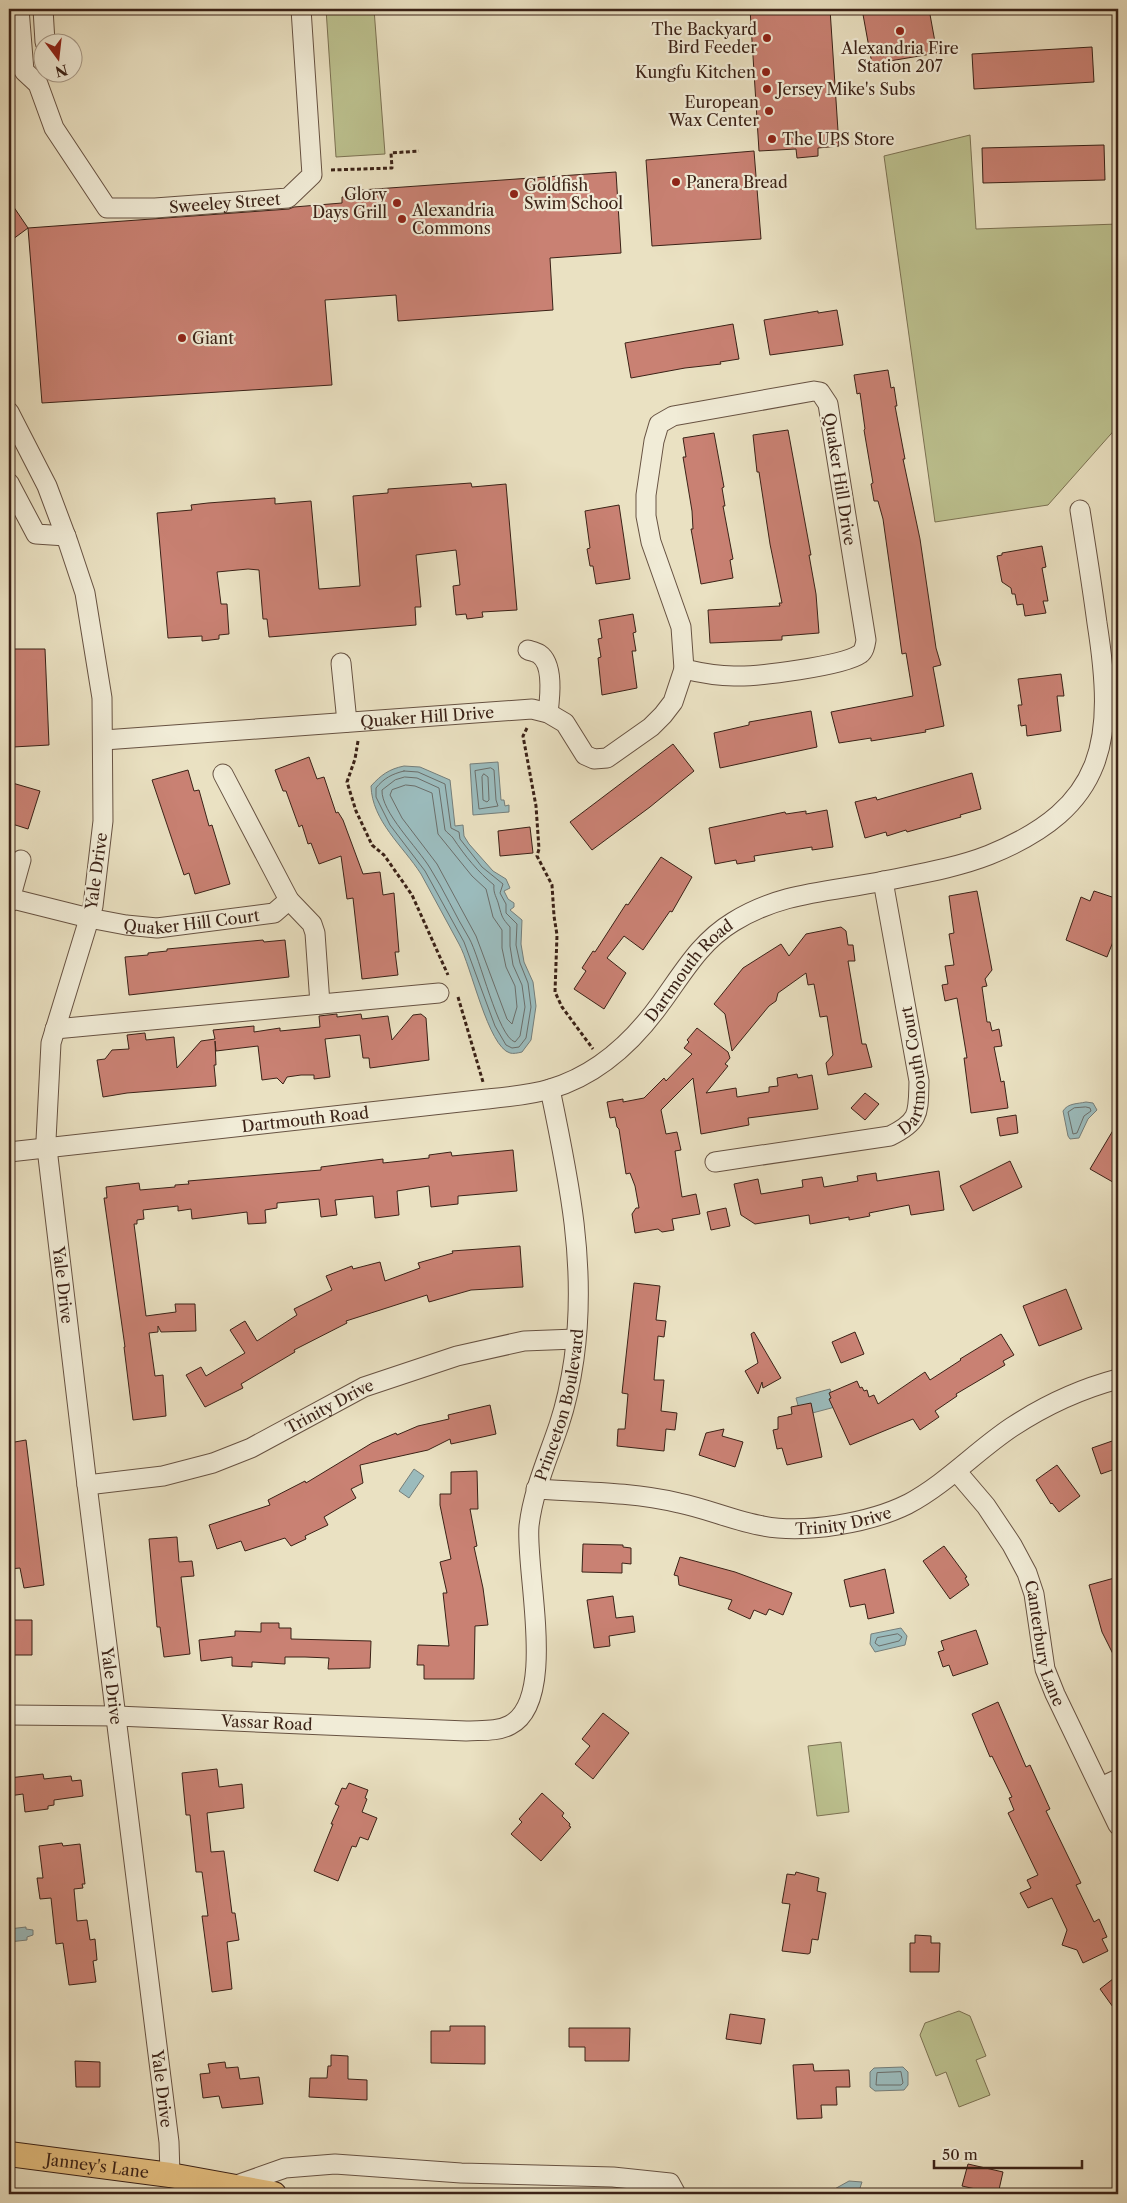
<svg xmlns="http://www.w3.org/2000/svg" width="1127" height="2203" font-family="'Libre Caslon Text',serif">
	<rect width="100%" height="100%" fill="#eae1c2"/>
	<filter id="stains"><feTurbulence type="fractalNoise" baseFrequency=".004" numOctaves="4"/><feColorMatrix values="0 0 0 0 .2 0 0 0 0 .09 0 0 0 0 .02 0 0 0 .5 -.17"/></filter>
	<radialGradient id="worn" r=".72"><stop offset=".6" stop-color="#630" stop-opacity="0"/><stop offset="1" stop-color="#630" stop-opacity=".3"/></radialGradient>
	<path fill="#bcc18f" stroke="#7c7253" d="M326,9H374L385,154L336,157Z
		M970,135L976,229L1118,224V426L1048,505L935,522L884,156Z
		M841,1742L849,1812L817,1816L808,1746Z
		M959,2011L970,2016L986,2056L976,2060L990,2095L959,2107L946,2072L936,2076L920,2035L925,2023Z"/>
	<path fill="#9bbbbc" stroke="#757e7a" d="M498,762L501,800H504L505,806L509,805V812L473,815L470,764Z
		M404,766L420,767L450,780L455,826L463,825L464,836L469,844L493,871L506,879L510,888L504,891L508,899L514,903V907L510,910L522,920L521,944L524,962L533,982L536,1006L531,1040L522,1052C518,1053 513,1054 510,1053C488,1047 471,965 459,944C446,921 434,897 421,874C403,846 372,821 371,786C381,775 389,769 404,766Z
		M1086,1102L1093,1103L1097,1110L1088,1119L1079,1138L1070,1139L1068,1136L1063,1111C1068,1103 1077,1104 1086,1102Z
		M830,1389L835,1407L801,1416L796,1398Z
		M414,1469L424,1476L409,1498L399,1491Z
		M901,1628L907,1636L905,1645L875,1652L870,1644L871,1634Z
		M26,1927V1929L33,1930V1935L27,1937V1940L9,1942V1929Z
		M903,2067L908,2072V2085L904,2090L875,2091L870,2087V2072L874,2068Z
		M849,2181L862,2182L860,2188L865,2194H830L831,2191Z"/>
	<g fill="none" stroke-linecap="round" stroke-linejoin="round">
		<path stroke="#6b6e6a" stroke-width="1" d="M491,768L494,770L496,800L498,806L479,809L475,771Z
			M404,771L418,772L445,784L451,828L459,832L460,839L482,867L503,884L500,893L506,904V913L517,924L516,945L520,963L528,983L531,1007L526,1038L519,1047L512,1048L506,1045L495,1026L464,942L425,871L390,825L376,797V788C384,778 392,774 404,771Z
			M484,774L488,777L489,800L487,802L483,800L482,777Z
			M405,777L417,778L439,788L445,830C447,833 451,835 453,838C465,856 478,872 494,885C493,894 497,897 499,906C502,917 502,918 510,927V946L513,965L522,985L525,1007L520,1036L515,1042C498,1037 480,957 469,938C455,915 444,890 430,868C418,848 381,812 382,790L395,780Z
			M406,785L415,786L432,793L438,834L472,876L486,889L493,917L502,930V948L506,967L515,986L517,1007L512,1024L507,1019L476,936L437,864L402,818L390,795L392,790Z
			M1086,1107L1090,1108L1091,1111L1084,1116L1077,1133L1073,1134L1068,1112L1074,1108Z
			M898,1634L902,1637L899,1641L879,1646L875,1643L877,1638Z
			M901,2072L903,2083L901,2085H876L877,2073Z"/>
	</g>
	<path fill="#c98173" stroke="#3b2217" d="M750,9H830L839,146L818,148V156L797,158L796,149L759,151Z
		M862,9H929L937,53L872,64Z
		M1092,47L1094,82L974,89L972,54Z
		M1104,145L1105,180L983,183L982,148Z
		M754,151L761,239L652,246L646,160Z
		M616,172L621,253L550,258L553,310L398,321L396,295L325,300L332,385L42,403L28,228L289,209L294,207L342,203V197L362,196L361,190Z
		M9,200L28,228L9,242Z
		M837,310L843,345L770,355L764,320L818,311V313Z
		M733,324L739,359L720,362L721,364L685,368L631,378L625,343Z
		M888,370L891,388L894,387L897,406H895L905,459H903L920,539L936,648L941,665L933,667L944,726L925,730L926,732L871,741V738L839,743L831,712L913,696L906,653L902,654L883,519L878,501H874L871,484L873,483L864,430L865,429L860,393L857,394L854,375Z
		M788,430L811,555H809L816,594L819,633L782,636V640L710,643L708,610L780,606L779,603H782L770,544L759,472H757L753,435Z
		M714,433L724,487L722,488L725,506H723L733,559L730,560L733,578L701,584L691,529H693L692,511L683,457H686L683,438Z
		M471,483L472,487L506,484L517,610L482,612L483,617L467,619L466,614L456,615L453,586L460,585L456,550L416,555L421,607H415L416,625L269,637L267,619H263L259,570L248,569L217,572L221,604H227L229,634L219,635V639L202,641V636L168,638L157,513L192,510L191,505L208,503L275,498V504L311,501L319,589L360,586L353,496L388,493V489Z
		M619,505L630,579L596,584L593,566H590L587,549L590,548L585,511Z
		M1042,546L1046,567L1042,568L1048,601H1043L1046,613L1025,616L1023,604L1017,605L1015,594H1012L1011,588L1002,582L997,556L1002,555V553Z
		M633,614L636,632L633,633L636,651H632L637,688L602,695L598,658L601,657L598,639L602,638L599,620Z
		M9,649H45L49,745L13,747Z
		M1061,674L1064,696H1057L1061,731L1027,736L1026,725L1021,726L1018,705H1022L1018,679Z
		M811,711L817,747L720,768L714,733L749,725V722Z
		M673,744L694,771L650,807L592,850L570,822Z
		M309,757L317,779L324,777L336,813L338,812L343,820L363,874L380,872L383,895L394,893L399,952H395L398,975L362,979L353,898L347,899L341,856L319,864L311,843L308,844L302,825L299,827L286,791H283L275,770Z
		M188,770L194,791L199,790L209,826L212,825L230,884L195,894L189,873L184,875L152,780Z
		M972,773L981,809L960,815L961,817L907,832L906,830L887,836L886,832L865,838L855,802L876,797L877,800Z
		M9,782L40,791L28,829L9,823Z
		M827,810L833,847L812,850V847L754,856L755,861L737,864L736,860L715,864L709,828L785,812L786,814L806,811V814Z
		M530,827L533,853L500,856L498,831Z
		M661,857L692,877L672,912L670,911L643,950L624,936L607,958L626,973L604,1009L574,989L586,971L582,968L593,951L595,952L626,904L628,905Z
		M977,891L992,970L985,979L987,986L982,987L987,1022H990L992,1031L999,1029L1002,1046L994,1047L1001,1082L1004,1081L1008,1108L971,1113L964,1058H967L957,998L945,1001L942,985L948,984L945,966L954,965L949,934L954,933L949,896Z
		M1094,891L1118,899V929L1107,957L1066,940L1081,897L1090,901Z
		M841,927L846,931L848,945H853L855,961H848L862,1044H866L872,1067L828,1075L826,1063L833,1055L827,1016L820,1017L814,984L808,985L806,973L778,993L776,1001L769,1006L732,1051L725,1014L714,1004L743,968L781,944L789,956L806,934Z
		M263,940L264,942L285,940L289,977L129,995L125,957L148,955V953L167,951V949Z
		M337,1014V1017L361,1014L362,1019L388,1016L392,1040L413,1015L421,1014L426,1018L429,1060L370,1068L369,1058H363L360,1035L325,1039L330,1077L314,1079V1075H301L287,1077L283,1084L277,1078L262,1080L258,1046L216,1051L215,1041L216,1065H214L216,1086L127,1093L103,1097L97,1060L105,1059L112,1050L129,1049L127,1035L145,1033L146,1040L174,1037L177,1068L201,1041L215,1039L213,1030L254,1026V1032L280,1028V1031L320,1027L319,1016Z
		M697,1028L728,1052L730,1058L725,1064L728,1066L706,1093L736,1088L737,1097L769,1092V1087L778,1086L777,1078L797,1074L798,1078L812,1075L818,1109L748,1118L749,1125L701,1134L693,1078L661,1110L666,1134L677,1132L681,1150L675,1151L682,1197L696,1194L700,1214L672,1219L674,1230L662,1232L658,1229L635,1233L632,1214L636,1208H639L635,1186L630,1173L626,1174L619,1129L617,1127L615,1117L610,1118L607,1102L623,1099V1102L644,1098L664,1078L666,1081L692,1054L684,1048L689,1042L687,1040Z
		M865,1093L879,1104L865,1120L851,1108Z
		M1016,1115L1018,1133L1000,1136L997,1118Z
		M1118,1122V1185L1090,1169Z
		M513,1150L517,1191L458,1196V1204L431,1207L429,1186L397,1191L399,1215L375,1218L373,1196L335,1200L337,1215L321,1217L319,1199L277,1203V1208L265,1210L266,1223L248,1224L247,1212L192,1219L191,1209L178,1211V1206L143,1210L144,1219L137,1220V1224H134L146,1316L176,1312L175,1304H195L196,1331L161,1332L158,1326V1332L149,1333L155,1376L163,1375L166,1416L133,1420L124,1347H125L104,1198H107L106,1187L139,1183L140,1190L175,1187V1185L189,1184L188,1181L321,1170V1167L383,1159V1163L429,1158V1155L451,1152L452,1156Z
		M1010,1161L1022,1187L973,1211L960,1186Z
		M939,1171L944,1210L911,1215L909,1205L869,1213L870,1216L849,1220V1217L810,1224L809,1215L755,1224L741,1215L734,1184L758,1179L761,1194L803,1187L802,1180L822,1177L824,1187L858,1181L857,1176L876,1173L877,1181Z
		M726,1208L730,1226L711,1230L707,1212Z
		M520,1246L523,1287L471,1290L429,1302L427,1295L346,1321L347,1323L294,1350L295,1352L241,1384L243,1388L205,1407L186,1375L201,1367L206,1376L245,1353L230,1330L245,1321L257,1341L297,1315L294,1309L332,1290L326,1276L352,1266L353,1269L380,1262L385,1281L420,1268L418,1263L453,1253L452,1251Z
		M634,1283L660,1286L656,1320L666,1321L664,1337L658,1336L654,1380H664L661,1411L677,1413L675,1430L666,1429L664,1451L617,1446L618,1429H625L628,1394L622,1393Z
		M1066,1289L1082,1329L1039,1346L1023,1306Z
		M754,1332L781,1378L763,1388L762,1382L758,1394L745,1371L758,1363L751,1334Z
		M855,1332L864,1354L841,1363L832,1342Z
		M1001,1334L1014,1355L1003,1361L1005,1365L956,1394L957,1396L935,1411L939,1417L920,1430L913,1419L850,1445L829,1399L831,1398L829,1393L857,1381L860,1388L862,1387L864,1391L867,1390L869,1397L874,1395L878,1404L925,1372L930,1380L961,1360L960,1359Z
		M811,1403L822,1457L787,1465L782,1448L777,1449L773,1430L778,1429V1417L792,1414L791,1407Z
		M490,1405L496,1434L451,1444L450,1439L428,1450L360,1465L363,1483L351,1489L356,1498L324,1517L328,1525L305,1536L306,1539L291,1546L285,1538L245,1551L241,1541L217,1549L209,1525L270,1505L268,1500L305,1481L306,1483L372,1443L396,1433L397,1435L418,1426L449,1419L448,1415Z
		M724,1429L722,1436L743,1442L735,1467L699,1455L706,1433Z
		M1118,1439V1468L1101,1474L1092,1448Z
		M26,1440L44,1585L24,1588L20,1568L9,1569V1443Z
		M1057,1465L1080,1496L1059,1512L1052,1503L1051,1504L1036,1480Z
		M477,1471L478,1509H470L477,1546L474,1547L483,1588L488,1625L475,1626L474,1679H424V1665H417L418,1645L449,1646L443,1593H447L440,1562L451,1559L440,1505V1494H451V1472Z
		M177,1537L179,1562L192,1561L194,1576L181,1577L190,1654L164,1657L160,1627H157L149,1539Z
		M583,1544L623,1545V1547L631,1548V1564L622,1563V1573L582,1572Z
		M944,1546L967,1577L965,1578L969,1585L950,1599L923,1561Z
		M680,1557L735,1572L792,1593L783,1615L769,1609L766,1615L754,1610L750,1619L728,1609L732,1600L679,1585L678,1576L674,1575Z
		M885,1569L894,1613L868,1619L865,1604L850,1607L844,1580Z
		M1118,1577V1664L1102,1632L1089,1585Z
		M613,1596L616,1618L633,1616L635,1632L609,1636L610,1646L594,1648L587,1600Z
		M9,1620H32V1655H9Z
		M261,1623H279V1628H291V1639L371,1641L370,1668L328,1669L329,1658L305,1657H285V1664L252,1662V1667L232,1666V1657L201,1661L199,1640L235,1636V1631L261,1632Z
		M976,1630L988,1664L953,1676L949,1665L943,1667L938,1652L944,1650L941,1641Z
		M998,1702L1026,1767L1030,1765L1050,1809L1046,1811L1081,1883L1076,1885L1094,1922L1099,1919L1107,1937L1102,1939L1108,1951L1083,1963L1077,1950L1062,1945L1067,1930L1052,1898L1028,1908L1020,1893L1031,1888L1027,1880L1038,1875L1008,1813L1014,1810L1009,1798L1012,1797L992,1756L990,1757L972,1714Z
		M603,1713L629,1733L593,1779L575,1764L590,1746L582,1739Z
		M217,1769L219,1787L242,1784L244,1808L207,1813L211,1852L224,1851L232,1913H235L239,1940L227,1942L232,1989L212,1992L202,1916H208L202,1872H196L190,1815H186L182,1773Z
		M43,1774L44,1779L71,1776L72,1781L81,1780L83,1796L54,1800V1805L48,1806V1809L25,1812L23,1794L9,1796V1778Z
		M349,1783L368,1790L365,1798L367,1799L362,1812L377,1818L368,1840L360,1837L356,1847L352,1846L338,1881L314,1871L333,1824H331L339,1806L335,1804L342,1788L346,1789Z
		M542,1793L564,1813L562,1816L570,1824L569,1826L571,1827L541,1861L511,1834L522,1822L519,1819Z
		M62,1843L63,1846L80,1844L85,1884H82L83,1888L74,1889L77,1921L87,1920L90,1940L95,1939L97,1960L93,1961L96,1982L69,1985L63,1943L56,1944L51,1898L40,1899L37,1878H43L39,1846Z
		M796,1872L819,1878L817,1891L826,1893L818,1940L812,1939L810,1953L808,1954L782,1951L790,1904L782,1903L785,1886L787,1874L795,1875Z
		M915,1935L931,1936V1943H940L939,1972H910V1943H915Z
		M1118,1975V2014L1100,1989Z
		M730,2014L765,2019L761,2044L726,2039Z
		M450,2026H485V2064L431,2063V2031H450Z
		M569,2028H630L629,2061H585V2047H569Z
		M331,2055L348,2056V2079L367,2080V2100L309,2097L310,2078H327L328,2066H331Z
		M75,2061L100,2062V2087H76Z
		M225,2062L226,2068L238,2067L240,2079L259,2077L263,2104L222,2108L219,2096L203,2098L200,2074L210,2073L208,2064Z
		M813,2064L814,2071L849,2070L850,2087H836L837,2105H821L822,2118L797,2119L793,2065Z
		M968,2164L1003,2172L998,2194L962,2186Z"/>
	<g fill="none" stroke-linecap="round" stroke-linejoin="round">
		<g stroke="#675242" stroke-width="21">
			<g id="minor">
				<path id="s1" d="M19,9L24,71L38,84L54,128L107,208H155L288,198L312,175L301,9"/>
				<path d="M43,9L45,42"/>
				<path d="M814,391L820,392L828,404L866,640C865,646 864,651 860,654C843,666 756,677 734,676C717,676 701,673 684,669L681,627L651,542L646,516V495L654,441L659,424L673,416Z"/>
				<path id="s2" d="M9,412L47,486L68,542L85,593L102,698L103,821L93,906L51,1043L46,1140L87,1485L169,2142L170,2175"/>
				<path d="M9,483L36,534L66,536"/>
				<path d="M528,650C531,651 536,652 539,654C554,664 550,697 548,713"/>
				<path d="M341,663L347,722"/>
				<path id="s3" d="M104,740L532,709L548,713L565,723L585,755L594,759L607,758L651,727L663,715L673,702L684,669"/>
				<path d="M223,774L289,900L312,924L315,933L320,1004"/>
				<path id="s4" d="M9,898L89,918L126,925L157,928L274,913L289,900"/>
				<path d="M9,903L21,860"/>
				<path d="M55,1029L439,993"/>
				<path id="s5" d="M9,1152L487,1099C508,1097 531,1095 550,1089C598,1075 633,1042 661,1003C683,973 700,942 733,922C781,892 829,892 884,881C918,874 956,868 989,855C1108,807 1115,738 1097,623C1092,585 1086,548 1080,510"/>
				<path id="s6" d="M715,1162L890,1136C921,1121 918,1112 919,1081L883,881"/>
				<path id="s7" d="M957,1472L986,1506L1012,1545L1027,1573L1034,1594L1045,1669L1055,1694L1118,1825"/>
				<path id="s8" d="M87,1485L163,1476L213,1463L251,1448L364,1387L457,1356L524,1341L575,1339"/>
				<path id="s9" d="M536,1489C583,1492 633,1492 679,1503C708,1509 735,1521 763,1526C805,1534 870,1523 908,1504C947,1483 976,1451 1012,1427C1044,1406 1080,1389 1118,1379"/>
				<path id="s10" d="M9,1715L117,1716L466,1731C481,1730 497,1732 510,1725C558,1700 525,1571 529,1526C533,1491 548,1458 559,1425C566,1404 571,1380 574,1359C587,1265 569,1180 550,1089"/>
				<path d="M1101,1787L1118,1779"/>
				<path d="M234,2186L285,2168L335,2164L461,2173L613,2177L670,2183L676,2194"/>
			</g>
		</g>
		<g stroke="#3b2217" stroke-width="26">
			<g id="major">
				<path id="s11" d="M9,2154L170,2175L274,2194"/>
			</g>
		</g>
		<path stroke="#3b2217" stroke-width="3" stroke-dasharray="4 2.5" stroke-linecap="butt" d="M1113,125L1118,123
			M331,170L392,168L391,153L419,151
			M527,728L523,736L536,806L539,849L537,856L552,885L554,916L557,935L555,992L562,1007L593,1049
			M358,741L355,759L347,782L356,811L372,845L384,855L412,895L448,975
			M458,997L483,1082"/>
		<use href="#minor" stroke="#f1ecd7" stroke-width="19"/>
		<use href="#major" stroke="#e5c081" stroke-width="24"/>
	</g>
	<g fill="#8f2418" stroke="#f1ecd7" stroke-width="2">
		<circle cx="900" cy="31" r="5"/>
		<circle cx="767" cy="38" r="5"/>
		<circle cx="766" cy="72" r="5"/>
		<circle cx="767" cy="89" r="5"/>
		<circle cx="769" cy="111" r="5"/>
		<circle cx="772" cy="139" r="5"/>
		<circle cx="676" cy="182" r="5"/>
		<circle cx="514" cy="194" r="5"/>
		<circle cx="397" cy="203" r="5"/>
		<circle cx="402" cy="219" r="5"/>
		<circle cx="182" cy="338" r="5"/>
	</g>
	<g text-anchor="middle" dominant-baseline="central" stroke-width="4.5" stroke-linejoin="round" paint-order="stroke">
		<g font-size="16" fill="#3b2217" stroke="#f1ecd7" text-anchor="start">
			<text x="757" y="29" text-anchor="end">The Backyard<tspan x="757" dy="18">Bird Feeder</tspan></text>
			<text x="900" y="48" text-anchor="middle">Alexandria Fire<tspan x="900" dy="18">Station 207</tspan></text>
			<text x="756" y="72" text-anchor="end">Kungfu Kitchen</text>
			<text x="777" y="89">Jersey Mike's Subs</text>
			<text x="759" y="102" text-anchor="end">European<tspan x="759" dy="18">Wax Center</tspan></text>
			<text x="782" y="139">The UPS Store</text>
			<text x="686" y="182">Panera Bread</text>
			<text x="524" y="185">Goldfish<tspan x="524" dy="18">Swim School</tspan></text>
			<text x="387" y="194" text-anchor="end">Glory<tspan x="387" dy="18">Days Grill</tspan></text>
			<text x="412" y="210">Alexandria<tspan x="412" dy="18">Commons</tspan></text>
			<text x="192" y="338">Giant</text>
		</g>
		<g font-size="16" fill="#3b2217" stroke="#f1ecd7">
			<text stroke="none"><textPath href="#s1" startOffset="342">Sweeley Street</textPath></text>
			<text transform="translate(840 479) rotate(81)">Quaker Hill Drive</text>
			<text stroke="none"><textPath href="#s3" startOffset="324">Quaker Hill Drive</textPath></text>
			<text transform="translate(96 871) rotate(-82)">Yale Drive</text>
			<text stroke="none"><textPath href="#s4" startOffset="186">Quaker Hill Court</textPath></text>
			<text stroke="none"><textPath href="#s5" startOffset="731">Dartmouth Road</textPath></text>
			<text stroke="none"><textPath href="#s6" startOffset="254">Dartmouth Court</textPath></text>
			<text stroke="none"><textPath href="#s5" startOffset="298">Dartmouth Road</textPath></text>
			<text stroke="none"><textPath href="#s2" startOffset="898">Yale Drive</textPath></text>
			<text stroke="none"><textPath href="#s10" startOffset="835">Princeton Boulevard</textPath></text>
			<text stroke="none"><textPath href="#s8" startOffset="258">Trinity Drive</textPath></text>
			<text stroke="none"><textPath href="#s9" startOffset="312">Trinity Drive</textPath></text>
			<text stroke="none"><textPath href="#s7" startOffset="196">Canterbury Lane</textPath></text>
			<text stroke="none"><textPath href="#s2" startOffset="1302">Yale Drive</textPath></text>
			<text stroke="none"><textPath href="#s10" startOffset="258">Vassar Road</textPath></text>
			<text stroke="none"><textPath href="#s2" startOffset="1708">Yale Drive</textPath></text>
			<text stroke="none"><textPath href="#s11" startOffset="89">Janney's Lane</textPath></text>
		</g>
	</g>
	<rect width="1127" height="2203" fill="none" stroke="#eae1c2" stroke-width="30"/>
	<rect x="10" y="10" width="1107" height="2183" fill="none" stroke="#3b2217" stroke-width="2.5"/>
	<rect x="15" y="15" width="1097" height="2173" fill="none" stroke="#3b2217"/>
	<g transform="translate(58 58) rotate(165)"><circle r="24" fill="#f1ecd7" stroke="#a89b8a"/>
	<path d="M0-4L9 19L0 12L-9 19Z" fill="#8f2418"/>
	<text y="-8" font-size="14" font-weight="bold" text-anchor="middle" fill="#3b2217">N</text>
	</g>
	<path d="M934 2160v8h148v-8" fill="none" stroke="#3b2217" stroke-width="2.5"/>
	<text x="942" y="2160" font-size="15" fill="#3b2217" stroke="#f1ecd7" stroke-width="4" paint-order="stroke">50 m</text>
	<rect width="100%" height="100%" filter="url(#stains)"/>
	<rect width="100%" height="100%" fill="url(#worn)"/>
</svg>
